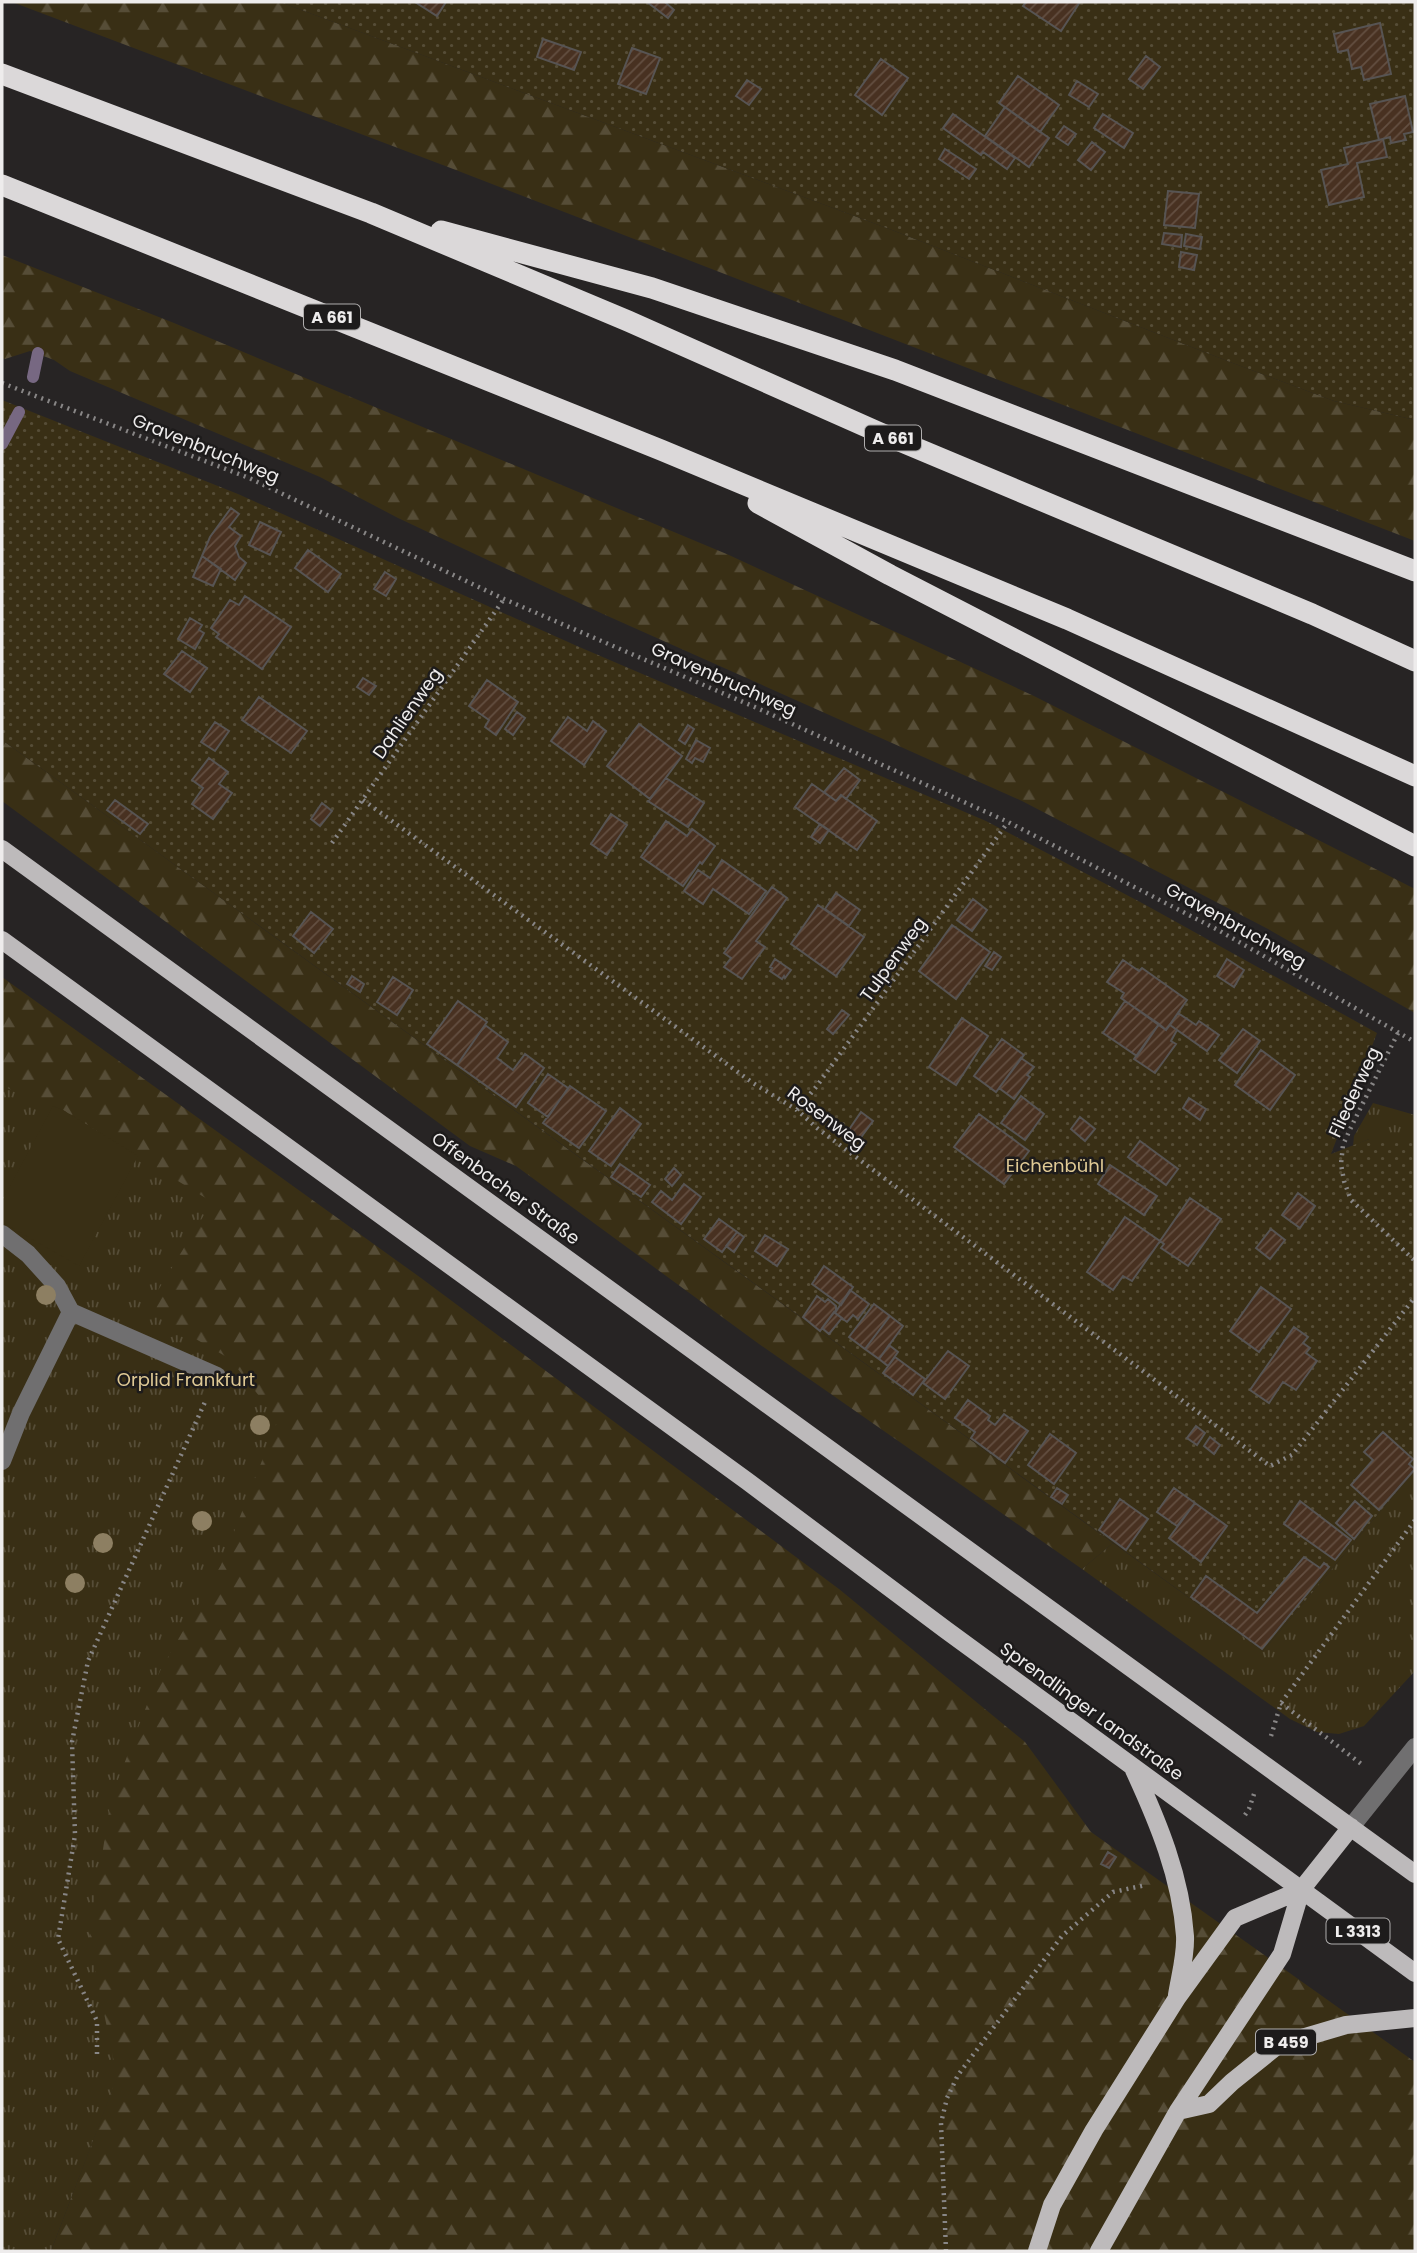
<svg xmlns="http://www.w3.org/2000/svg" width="1417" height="2253" font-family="Poppins,sans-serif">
	<defs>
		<pattern id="grass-tufts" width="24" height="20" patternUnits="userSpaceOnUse" patternTransform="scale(1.75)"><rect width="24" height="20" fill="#392f15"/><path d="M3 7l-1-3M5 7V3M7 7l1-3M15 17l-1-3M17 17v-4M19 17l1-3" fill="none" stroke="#564d37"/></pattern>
		<pattern id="forest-firs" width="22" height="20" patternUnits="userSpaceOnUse" patternTransform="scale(1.75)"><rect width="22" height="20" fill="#392f15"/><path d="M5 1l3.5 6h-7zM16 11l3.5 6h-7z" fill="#564d37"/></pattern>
		<pattern id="garden-dots" width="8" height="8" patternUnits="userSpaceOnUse" patternTransform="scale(1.75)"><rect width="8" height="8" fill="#392f15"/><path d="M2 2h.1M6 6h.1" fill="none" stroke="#564d37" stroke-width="1.8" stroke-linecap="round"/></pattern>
		<pattern id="building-hatch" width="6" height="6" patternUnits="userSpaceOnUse" patternTransform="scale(1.75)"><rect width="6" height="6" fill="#483121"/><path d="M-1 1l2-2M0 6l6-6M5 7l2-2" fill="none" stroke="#634f41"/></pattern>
	</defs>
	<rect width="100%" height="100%" fill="#272424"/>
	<path fill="url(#grass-tufts)" d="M2,1020L399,1341L51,2251H2Z
		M1373,1103L1415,1115V1139H1369L1353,1146L1354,1136Z
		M1415,1470V1671L1364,1726L1339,1734L1317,1732L1290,1719L1082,1569L1113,1543L1263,1651Z"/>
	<path fill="url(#forest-firs)" d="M12,2H280L892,230L1230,362L1334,401L1415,420V541L448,167Z
		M2,255L174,323L729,555L1034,696L1415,889V1013L1268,929L1022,801L603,614L398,518L320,477L70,371L54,360L30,351L5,359L2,358Z
		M2,740L1113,1543L1082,1569L759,1344L516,1166L470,1146L2,801Z
		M2,977L421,1278L839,1589L1025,1742L1091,1832L1415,2062V2251H51L117,2077L89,1939L111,1798L160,1671L221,1565L278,1420L230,1359L153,1314L157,1292L212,1202L63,1110L2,1086Z"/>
	<path fill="url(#garden-dots)" d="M280,2H1415V420L1334,401L1230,362L892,230Z
		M2,400L238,494L577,646L986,821L1142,903L1377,1033L1331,1154L1369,1139H1415V1470L1263,1651L2,740Z"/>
	<path fill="#392f15" d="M53,1106L63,1110L138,1156L79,1266L2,1222V1201Z"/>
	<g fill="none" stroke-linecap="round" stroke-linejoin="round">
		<path stroke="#776882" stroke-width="12" d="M33,377L38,353
			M2,444L19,412"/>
	</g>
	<path fill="url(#building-hatch)" stroke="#575453" stroke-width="2" d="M415,2H446L437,16Z
		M647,2H667L666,3L674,10L668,18Z
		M1026,2H1080L1061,31L1023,6Z
		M1380,23L1391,74L1364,80L1361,67L1352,69L1348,50L1338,52L1334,34Z
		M543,39L581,52L574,70L537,57Z
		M632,48L660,58L646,94L618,84Z
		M1146,56L1160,67L1143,89L1129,79Z
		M881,59L908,78L882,115L855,95Z
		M1018,76L1059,105L1040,132L999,103Z
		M747,80L761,89L749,105L736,96Z
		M1077,81L1098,94L1089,107L1069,95Z
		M1405,96L1413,132L1404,134L1406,140L1391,143L1390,137L1379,140L1370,104Z
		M1005,107L1049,138L1029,167L985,136Z
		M953,114L1015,158L1007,169L983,152L981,155L943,128Z
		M1103,114L1133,133L1124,148L1094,128Z
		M1064,126L1076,134L1068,145L1056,137Z
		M1383,139L1387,157L1357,163L1364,197L1329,205L1321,170L1348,164L1344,148Z
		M1092,142L1105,152L1091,170L1078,160Z
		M945,149L976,169L969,179L939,159Z
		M1168,191L1199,194L1195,228L1164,225Z
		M1164,233L1182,235L1181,247L1162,244Z
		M1186,234L1202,237L1200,249L1184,246Z
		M1181,252L1197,255L1194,270L1179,267Z
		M231,508L239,514L229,527L241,536L235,546L239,557L246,563L235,580L202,556L210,537Z
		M260,522L281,532L270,555L249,545Z
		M308,550L341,574L328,592L295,568Z
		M202,556L221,569L213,586L193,577Z
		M385,572L396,579L386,596L374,589Z
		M245,596L291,627L262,669L216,637L219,634L211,628L230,600L239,605Z
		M190,618L202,625L199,630L204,633L195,649L178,639Z
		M182,651L207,668L190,692L164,674Z
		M363,678L376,686L369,695L357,687Z
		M487,680L518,702L496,735L485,727L489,720L469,706Z
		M259,697L307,731L291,753L242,720Z
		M517,712L525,718L513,735L505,729Z
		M568,717L587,731L593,721L606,731L584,765L551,741Z
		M215,722L229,731L215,751L201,742Z
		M639,724L682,756L650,799L607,766Z
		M688,725L694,729L685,744L679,740Z
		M696,740L710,748L703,762L695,758L692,763L686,759Z
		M209,758L228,772L219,784L232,793L213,819L192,804L203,788L192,780Z
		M844,768L860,780L846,799L841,795L836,801L824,792Z
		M666,778L704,803L688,827L648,801Z
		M812,784L836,801L841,795L877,821L857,850L795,807Z
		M115,800L148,824L140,834L107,810Z
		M322,803L332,811L320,826L311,819Z
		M611,814L627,825L607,855L591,844Z
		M666,821L687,836L692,829L715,846L702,864L700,862L683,886L641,857Z
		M820,824L829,830L820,843L811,837Z
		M722,860L766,891L749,914L713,889L703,904L684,891L698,870L710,878Z
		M772,887L787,898L756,941L765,947L742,979L724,967L731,958L724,953Z
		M836,893L860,910L849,926L825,909Z
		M973,899L987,910L972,931L957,920Z
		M818,905L864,937L836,976L791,944Z
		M311,912L333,929L314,953L293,936Z
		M952,925L990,952L956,999L919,971Z
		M994,952L1001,957L992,970L985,966Z
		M775,959L791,970L785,978L784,976L782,979L770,971L772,968L770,967Z
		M1227,959L1244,970L1234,987L1217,976Z
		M1123,960L1139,971L1142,968L1187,1000L1166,1030L1121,998L1124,993L1107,982Z
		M352,976L364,984L360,992L347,984Z
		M393,977L413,990L397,1015L377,1002Z
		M458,1001L487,1022L457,1065L427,1044Z
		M1125,1001L1159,1024L1137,1056L1103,1033Z
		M842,1010L849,1015L833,1034L827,1029Z
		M1178,1013L1196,1025L1199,1021L1219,1035L1207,1051L1170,1025Z
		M962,1018L988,1036L956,1085L929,1067Z
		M1159,1024L1166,1030L1170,1025L1177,1030L1171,1041L1176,1044L1155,1073L1134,1059Z
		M485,1025L508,1042L497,1058L513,1070L525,1054L544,1068L516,1107L457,1065Z
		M1243,1029L1260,1041L1237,1073L1219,1060Z
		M1002,1039L1024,1055L996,1092L974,1076Z
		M1261,1050L1295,1075L1270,1110L1235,1085Z
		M1021,1058L1034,1067L1027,1075L1030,1077L1014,1099L999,1088Z
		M548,1074L568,1088L548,1117L528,1103Z
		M570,1086L606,1111L579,1148L543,1123Z
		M1021,1096L1044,1114L1025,1140L1001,1123Z
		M1189,1098L1206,1109L1200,1120L1183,1108Z
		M620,1108L641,1124L611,1166L589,1151Z
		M861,1112L873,1121L859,1140L848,1131Z
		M979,1114L1029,1151L1004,1184L954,1147Z
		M1080,1117L1095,1129L1085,1141L1071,1129Z
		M1140,1141L1178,1169L1166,1185L1128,1157Z
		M620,1164L650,1185L641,1197L611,1177Z
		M1110,1165L1157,1196L1144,1215L1098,1184Z
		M674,1168L681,1175L672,1186L665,1179Z
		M684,1184L701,1197L681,1224L652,1202L661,1191L672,1200Z
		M1298,1193L1315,1206L1300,1228L1282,1215Z
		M1190,1198L1221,1219L1188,1266L1161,1248L1164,1244L1160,1241Z
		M1125,1217L1160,1241L1132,1281L1123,1276L1113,1290L1087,1272Z
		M719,1219L737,1232L722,1252L704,1239Z
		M1271,1229L1285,1240L1270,1259L1256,1248Z
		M737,1232L744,1237L734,1252L726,1246Z
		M765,1235L788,1249L777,1266L755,1251Z
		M824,1266L853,1287L841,1305L812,1284Z
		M1261,1287L1291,1309L1259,1352L1230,1331Z
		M850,1290L869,1304L858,1319L853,1315L847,1322L835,1313Z
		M817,1296L825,1302L828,1299L836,1306V1310L820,1331L803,1317Z
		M874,1304L890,1316L865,1349L849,1337Z
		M834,1312L842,1318L829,1334L822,1328Z
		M890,1316L903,1326L879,1359L865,1349Z
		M1294,1327L1308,1337L1303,1343L1310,1348L1306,1353L1317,1361L1296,1390L1283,1382L1269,1403L1250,1390Z
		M889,1345L898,1352L888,1366L879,1359Z
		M948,1351L969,1366L945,1399L923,1383Z
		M895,1357L925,1379L913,1395L883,1373Z
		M968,1400L990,1416L988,1420L995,1425L1004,1414L1028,1431L1005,1463L971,1438L975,1432L955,1418Z
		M1196,1426L1205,1433L1197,1445L1187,1438Z
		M1383,1432L1413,1459L1409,1464L1415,1469L1379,1510L1351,1485L1373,1460L1364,1452Z
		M1050,1434L1076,1453L1054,1484L1028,1465Z
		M1210,1437L1220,1445L1214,1454L1204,1446Z
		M1057,1488L1068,1495L1062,1504L1051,1497Z
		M1174,1488L1195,1503L1177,1526L1157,1512Z
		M1120,1499L1148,1519L1126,1550L1099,1530Z
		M1300,1501L1351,1540L1335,1560L1284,1524Z
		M1355,1501L1372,1516L1354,1539L1336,1523Z
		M1195,1503L1227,1526L1201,1562L1169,1538Z
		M1304,1557L1320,1568L1324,1563L1329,1567L1262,1649L1191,1597L1206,1576L1257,1613Z
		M1108,1852L1116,1857L1109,1868L1101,1864Z"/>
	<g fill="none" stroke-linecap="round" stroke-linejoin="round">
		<path stroke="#888686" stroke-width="4.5" stroke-dasharray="2 5" stroke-linecap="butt" d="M2,383L249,478L504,599L757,708L1008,822L1218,930L1415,1042
			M363,800L753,1083L797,1110L817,1128L1270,1466L1292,1455L1415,1297
			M332,843L504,599
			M1398,1033L1352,1125L1343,1145L1341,1164L1344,1181L1351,1200L1415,1261
			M797,1110L816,1087L1008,822
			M1281,1703L1364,1766
			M1271,1736L1281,1703L1415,1520
			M1245,1815L1249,1809L1255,1791
			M97,2054V2021L58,1939L75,1835L72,1742L88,1661L205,1402
			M946,2251L941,2123L947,2098L958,2075L1062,1936L1113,1892L1146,1885"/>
		<path stroke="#706f70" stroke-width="18" d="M2,1234L28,1254L57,1286L71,1312L217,1376
			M2,1461L21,1413L71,1312
			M1351,1827L1415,1747"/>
		<path stroke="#bdbabb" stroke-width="18" d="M2,849L1415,1874
			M2,940L747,1481L946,1630L1415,1973
			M1134,1770C1158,1822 1181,1877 1185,1936C1186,1955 1180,1976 1177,1995
			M1178,2111L1209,2104L1232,2082L1278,2045L1346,2025L1415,2018
			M1037,2251L1052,2205L1094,2130L1177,1998L1235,1918L1301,1890
			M1099,2251L1178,2111L1282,1954L1301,1890L1351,1827"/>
		<path stroke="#dbd8d9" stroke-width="21" d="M2,74L371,213L628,321L878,432L1312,614L1415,661
			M2,185L661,450L1067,619L1415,776
			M441,231L652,288L895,370L1415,571
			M758,503L890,575L1415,846"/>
	</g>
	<g fill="#8d7f62">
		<circle cx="46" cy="1295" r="10"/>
		<circle cx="260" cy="1425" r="10"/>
		<circle cx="202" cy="1521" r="10"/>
		<circle cx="103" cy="1543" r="10"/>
		<circle cx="75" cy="1583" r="10"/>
	</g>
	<g text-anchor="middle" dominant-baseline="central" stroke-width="5" stroke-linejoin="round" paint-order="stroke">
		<g fill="#1d1b1b" stroke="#afadad" stroke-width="2">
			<rect x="304" y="304.5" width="56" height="25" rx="5"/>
			<rect x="865" y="425.5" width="56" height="25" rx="5"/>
			<rect x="1326.5" y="1918.5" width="63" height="25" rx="5"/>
			<rect x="1256" y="2029.5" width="60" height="25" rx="5"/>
		</g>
		<g font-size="16" font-weight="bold" fill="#eeecec">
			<text x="332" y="317">A 661</text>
			<text x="893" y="438">A 661</text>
			<text x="1358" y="1931">L 3313</text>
			<text x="1286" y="2042">B 459</text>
		</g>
		<g font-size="18" fill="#eeecec" stroke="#1d1b1b">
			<text transform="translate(206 448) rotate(22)">Gravenbruchweg</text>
			<text transform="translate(724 679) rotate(24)">Gravenbruchweg</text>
			<text transform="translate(407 713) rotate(-55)">Dahlienweg</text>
			<text transform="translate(1236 925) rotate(29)">Gravenbruchweg</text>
			<text transform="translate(893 959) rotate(-54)">Tulpenweg</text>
			<text transform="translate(1354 1092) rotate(-65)">Fliederweg</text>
			<text transform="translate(827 1118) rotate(37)">Rosenweg</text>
			<text transform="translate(506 1188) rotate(36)">Offenbacher Straße</text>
			<text transform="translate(1092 1711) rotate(36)">Sprendlinger Landstraße</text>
		</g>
		<g font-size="18" fill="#e0ca95" stroke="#1d1b1b">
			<text x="1055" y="1165">Eichenbühl</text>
			<text x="186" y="1379">Orplid Frankfurt</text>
		</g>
	</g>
	<rect width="1417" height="2253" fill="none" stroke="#eeecec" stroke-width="7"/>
</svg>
